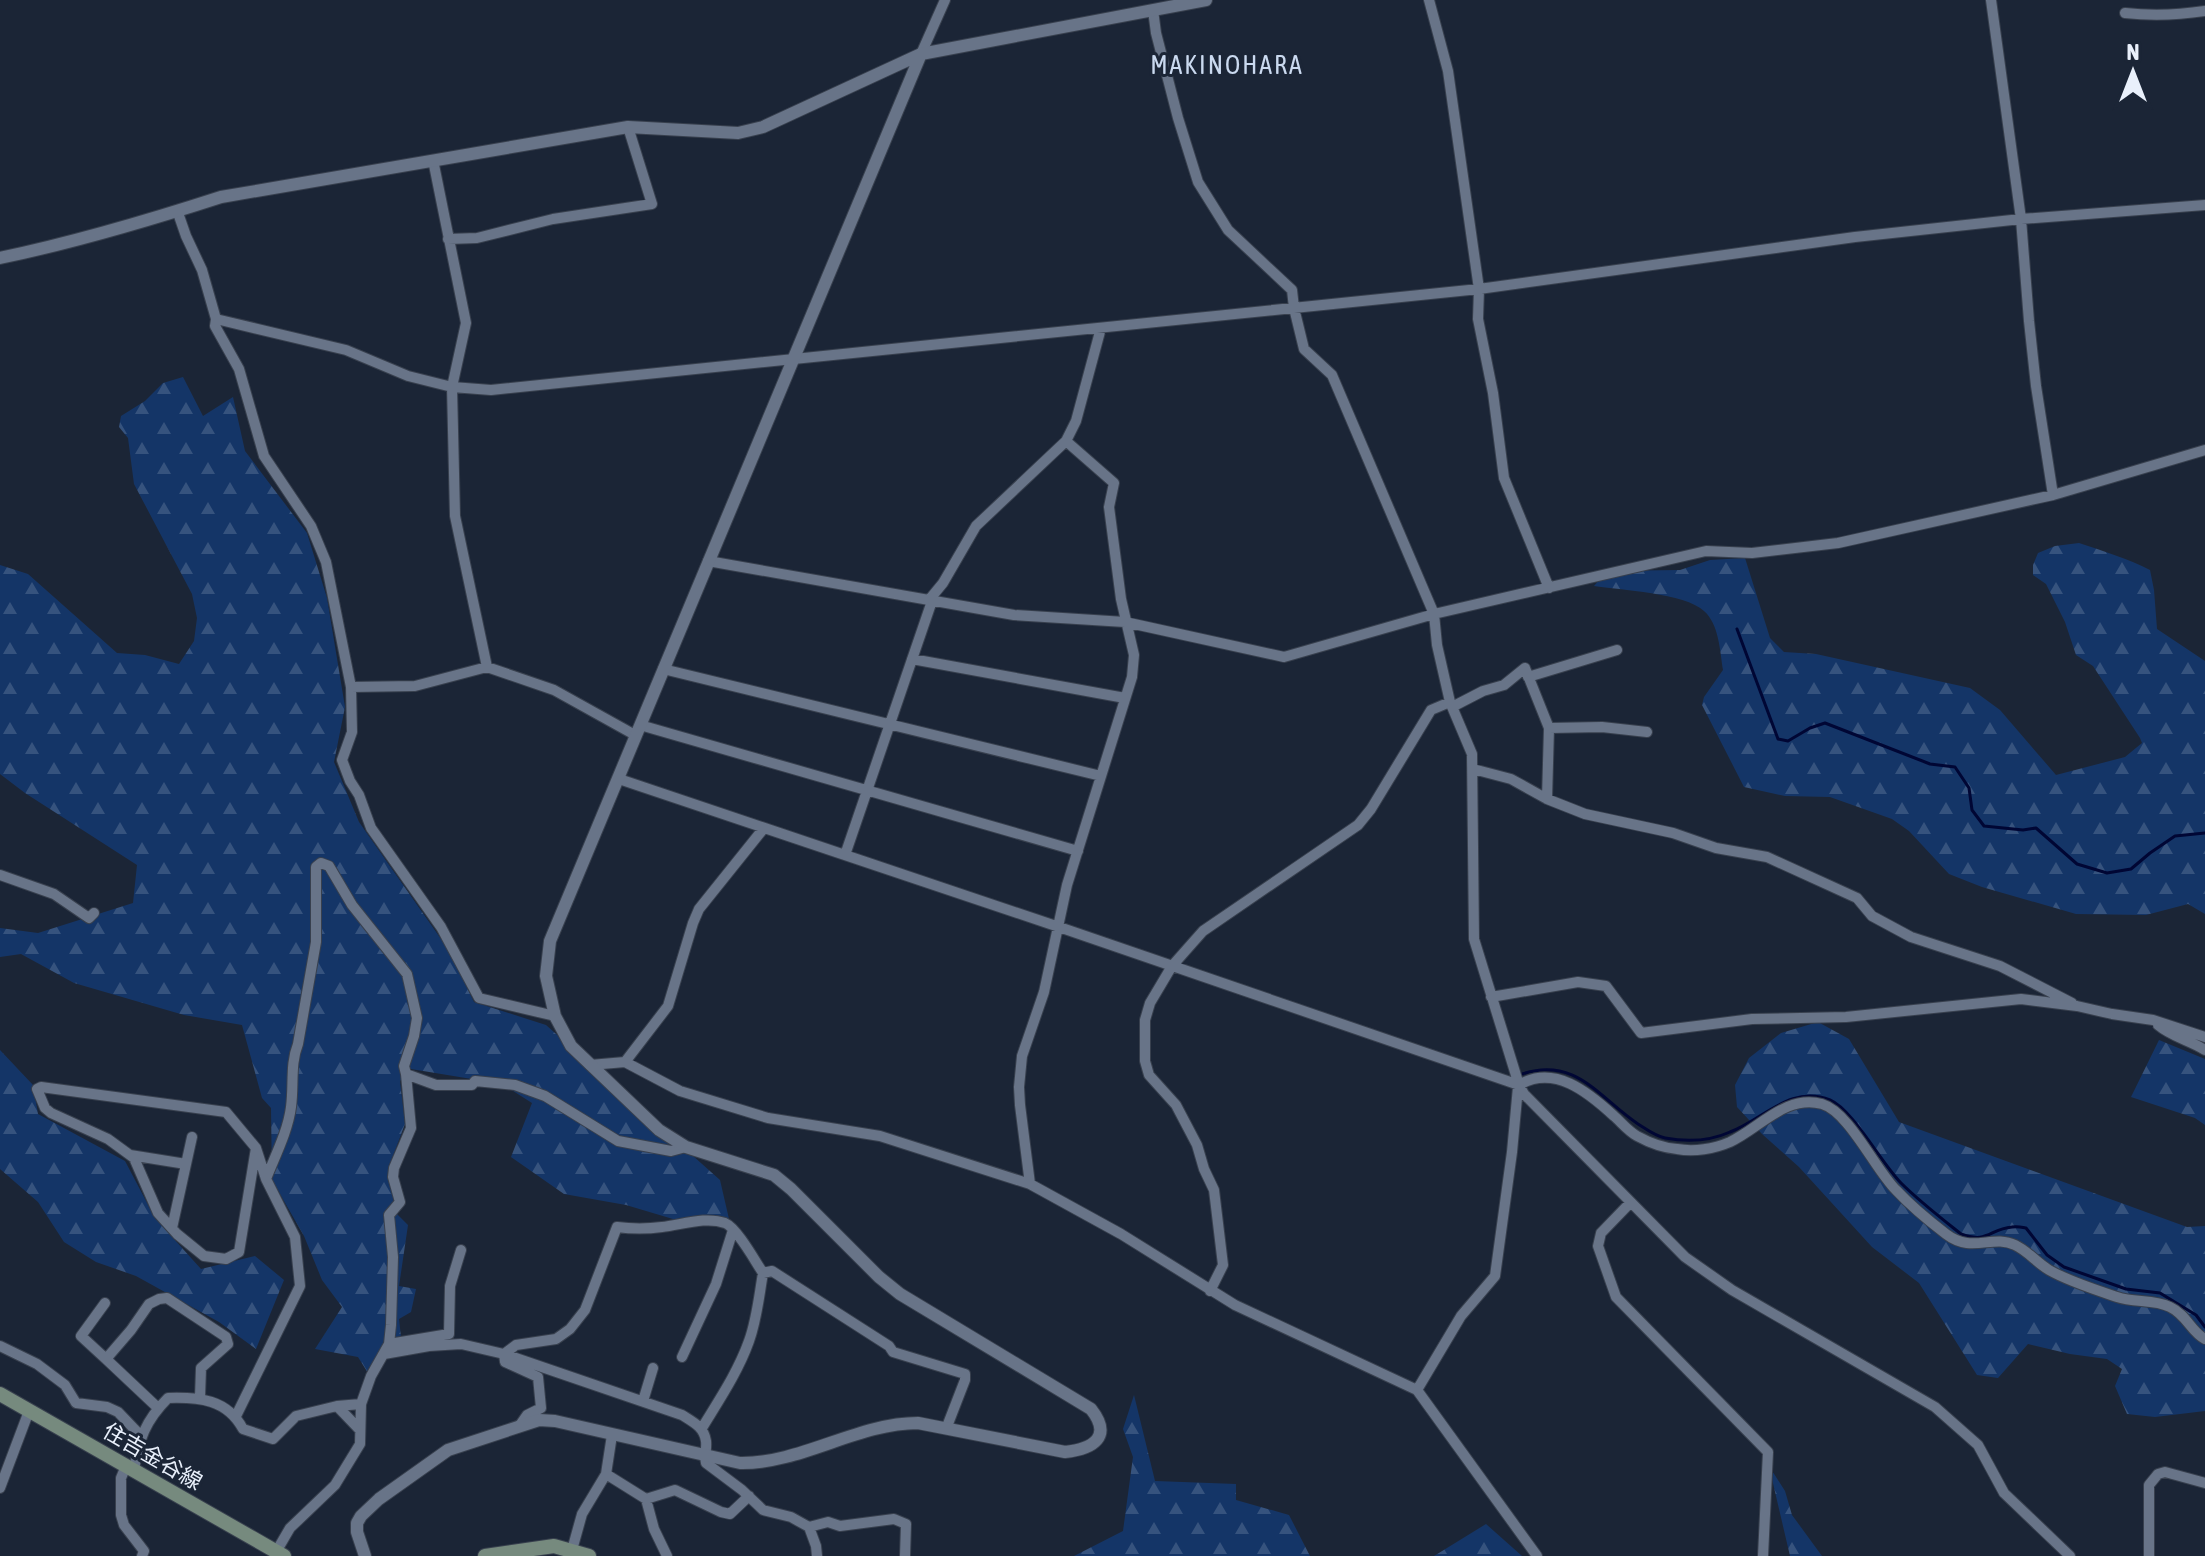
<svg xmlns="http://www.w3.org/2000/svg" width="2205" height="1556" font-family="'Asap Condensed','Noto Sans JP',sans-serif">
	<defs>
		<pattern id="forest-firs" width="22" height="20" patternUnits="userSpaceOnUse" patternTransform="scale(2)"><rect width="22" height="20" fill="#143567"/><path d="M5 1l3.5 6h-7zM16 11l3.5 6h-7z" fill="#36537e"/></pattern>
	</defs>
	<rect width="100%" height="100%" fill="#1b2536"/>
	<path fill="url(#forest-firs)" d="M183,377L203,416L233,397L245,451L307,533L327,598L345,707L334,762L359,822L448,949L474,1002L546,1025L720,1180L729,1219H673L626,1205L564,1194L511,1157L532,1103L502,1084L411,1069L400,1081L405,1124L388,1169L396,1213L408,1225L399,1286L416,1289L411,1312L399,1319L401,1337L368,1373L358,1357L315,1349L342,1307L322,1280L304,1236L272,1180L271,1108L262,1098L242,1025L184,1015L74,983L21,954L0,957V928L38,933L133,903L137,865L25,793L0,774V565L28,574L117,653L145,655L179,664L194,641L197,618L192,594L134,484L128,438L119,427L121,416L145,401L163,383Z
		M2079,543C2103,551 2129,559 2150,570L2154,590L2157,629L2205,661V914L2188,904L2146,915L2076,914L1982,887L1949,874L1909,831L1892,819L1830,797L1785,796L1744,787L1702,705L1704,697L1723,670C1720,651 1719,624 1704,611C1685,593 1620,590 1594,586L1607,571L1680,570L1710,560L1745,558L1770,638L1784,652L1816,654L1970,688L2000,710L2056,775L2125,757L2142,743L2140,738L2093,666L2076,655L2065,622L2046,584L2033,575V565L2038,553L2055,546Z
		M1818,1022L1849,1039L1899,1122L2187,1227L2205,1226V1411L2155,1417L2127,1414L2115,1386L2122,1369L2107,1359L2070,1354L2028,1344L1998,1378L1977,1375L1919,1283L1872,1247L1799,1167L1762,1134L1737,1107L1735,1085L1749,1058L1781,1033Z
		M2159,1040L2205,1059V1125L2195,1118L2131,1097Z
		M0,1050L33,1085L38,1114L125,1161L155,1218L201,1269L255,1256L284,1280L256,1349L219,1322L136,1276L96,1262L64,1242L38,1202L0,1169Z
		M1134,1395L1155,1481L1236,1484V1500L1289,1515L1310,1556H1074L1123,1531L1133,1457L1123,1429Z
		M1769,1466L1785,1491L1792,1515L1822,1556H1790Z
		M1486,1524L1522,1556H1434Z"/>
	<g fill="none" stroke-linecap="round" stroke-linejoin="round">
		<path stroke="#000634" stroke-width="3" d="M1737,629L1778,739L1788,741L1810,728L1825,723L1930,764L1955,767L1969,788L1972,810L1984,826L2023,830L2036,828L2077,864L2107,873L2131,869L2150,853L2175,836L2205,833
			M1522,1074C1576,1056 1599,1098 1638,1124C1646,1129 1655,1136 1665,1138C1687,1142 1710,1141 1730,1132C1764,1119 1791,1084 1830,1100C1853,1110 1881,1163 1901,1183C1919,1201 1941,1218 1961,1234C1988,1244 1989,1229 2012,1227C2017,1226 2021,1227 2026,1228L2047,1255L2064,1267L2126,1289L2160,1293L2196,1315L2205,1327"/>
		<g stroke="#38404e" stroke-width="12">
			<path id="minor" d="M1429,0L1448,71L1479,289L1478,319L1493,393L1504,478L1549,588
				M1991,0L2021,219L2029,321L2036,386L2053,495
				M1153,10L1156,33L1178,118L1198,182L1228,230L1292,290L1294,308L1304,349L1332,375L1434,614L1437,645L1450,702L1472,754L1474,939L1519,1085L1524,1094L1685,1257L1732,1290L1935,1407L1978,1445L2004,1493L2070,1556
				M2125,13C2153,16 2178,15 2205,11
				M921,54L945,0
				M433,160L466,323L452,387L455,516L487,667
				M178,213L186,236L202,270L216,319L346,350L408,376L452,387L491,390L1479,289L1855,237L2021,219L2205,205
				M448,239L477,238L553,219L652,204L628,127
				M216,319L215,326L239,369L264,456L311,526L326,562L351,687L352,732L342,760L350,781L359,795L371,828L441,927L479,998L555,1016
				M708,561L1014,615L1125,622L1284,657L1434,614L1706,551L1752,553L1838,543L2053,495L2205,450
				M929,600L943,583L976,526L1066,441L1076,421L1101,328
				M912,659L1125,698
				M663,669L1101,776
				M1528,677L1617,650
				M351,687L415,686L487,667L554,690L635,735
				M1452,707L1483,691L1504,685L1525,668L1549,728
				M640,725L1078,851
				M1473,769L1511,779L1547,799L1585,814L1673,833L1716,848L1767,857L1857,898L1872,916L1911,937L2000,966L2072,1003
				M619,779L1059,927L1519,1085C1554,1064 1588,1092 1614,1116C1621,1122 1628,1131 1637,1136C1648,1142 1664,1148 1677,1149C1694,1152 1714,1149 1730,1142C1760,1128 1786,1094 1822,1104C1849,1112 1875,1169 1896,1190C1911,1206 1929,1221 1946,1234C1972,1254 1992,1234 2015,1245C2028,1251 2037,1263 2049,1270C2068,1281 2096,1290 2117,1297C2134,1303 2154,1299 2170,1307C2187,1315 2191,1332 2205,1339
				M1547,799L1549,728L1602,727L1647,732
				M845,855L932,601
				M0,875L54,894L89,918L94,913
				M1491,997L1578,982L1606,986L1641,1033L1752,1019L1846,1017L2021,999L2077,1006L2112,1014L2153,1020L2205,1037
				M2158,1025C2172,1037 2189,1040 2205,1050
				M625,1062L668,1006L693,923L699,909L764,828
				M590,1065L625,1062L680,1091L768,1118L880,1136L1030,1184L1121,1234L1235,1305L1417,1390L1537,1556
				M130,1155L186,1164
				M266,1179C275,1156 288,1131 291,1107C294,1085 290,1064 298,1044L316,942V867L321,863L329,866L352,905L407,974L417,1018L414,1036L404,1066L406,1074
				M1030,1184L1020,1105L1019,1087L1022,1056L1044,992L1067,885L1132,677L1134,655L1121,599L1109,507L1114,483L1066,441
				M1630,1203L1601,1233L1598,1246L1616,1297L1768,1452L1763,1556
				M172,1228L192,1137
				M1210,1291L1223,1265L1214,1190L1204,1169L1197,1145L1176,1105L1149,1075L1145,1061V1020L1150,1003L1172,966L1203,931L1358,825L1371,809L1431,710L1450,702
				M105,1303L81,1336L106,1359
				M389,1344L449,1334L450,1286L461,1250
				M0,1346L37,1364L65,1385L76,1403L107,1407L118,1412L141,1436
				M384,1354L429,1346L461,1344L504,1354L682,1415C693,1422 704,1427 706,1441C707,1449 704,1455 706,1463L742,1490L763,1510L791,1517L809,1527L816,1546L817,1556
				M504,1354L516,1345L556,1339L570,1329L585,1310L617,1227C632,1229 647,1229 662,1227C681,1225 706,1216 725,1223C737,1228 755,1261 763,1273L772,1271L889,1346L893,1352L965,1374V1380L946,1429
				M504,1354L505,1362L538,1377L541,1408L527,1415L520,1425
				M682,1357L716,1284L733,1230
				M1417,1390L1461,1316L1495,1276L1512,1152L1518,1087
				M643,1401L653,1368
				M337,1406L360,1430
				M158,1408L106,1359L131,1330L149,1304L159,1299L167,1298L226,1337L228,1344L201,1368L200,1397
				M236,1416L300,1286L295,1237L266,1179L256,1148L226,1112L41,1087L37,1089L45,1108L51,1113L108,1139L134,1158L158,1213L177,1234L204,1256L226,1259L239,1252L256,1148
				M702,1428C719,1400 738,1372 749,1341C757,1319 759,1296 763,1273
				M612,1435L606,1474L646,1499
				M126,1466L121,1478V1515L124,1525L144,1551L142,1556
				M134,1470C139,1439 145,1421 168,1398C199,1397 227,1399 243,1429L273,1439L296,1416L337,1406L361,1404
				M0,1488L29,1411
				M809,1527L828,1522L840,1526L894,1519L906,1524L905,1556
				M572,1550L582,1514L606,1474
				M276,1552L290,1528L335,1485L360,1444L361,1404L371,1376L389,1344L391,1325L393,1257L389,1215L400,1202L393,1177L394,1168L411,1128L406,1074L436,1085H472L475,1081L515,1085L545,1096L618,1141L671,1151L686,1147
				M667,1556L654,1529L646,1499L675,1490L721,1512L730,1514L749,1496
				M2149,1556V1485L2158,1474L2165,1472L2205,1483"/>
		</g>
		<g stroke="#38404e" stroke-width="14">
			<path id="tertiary" d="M0,258C76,242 147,221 221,197L628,127L738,133L763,127L921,54L1206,0
				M365,1556L357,1532V1523L361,1516L379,1499L448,1450L539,1420L555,1421L740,1463C801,1464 857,1423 918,1423L1065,1452C1093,1449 1113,1437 1091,1409L900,1294L879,1277L791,1189L774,1175L686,1147L659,1130L571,1046L555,1016L546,976L550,941L921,54"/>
		</g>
		<g stroke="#38404e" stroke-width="16">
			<path id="secondary" d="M0,1394L284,1556
				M485,1556L554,1546L589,1556"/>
		</g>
		<use href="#minor" stroke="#687488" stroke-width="10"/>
		<use href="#tertiary" stroke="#687488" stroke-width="12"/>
		<use href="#secondary" stroke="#768a7e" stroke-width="14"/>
	</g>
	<g text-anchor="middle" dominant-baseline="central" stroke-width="6" stroke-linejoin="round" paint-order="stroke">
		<g font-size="22" fill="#e9f0fb" stroke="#1b2536">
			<text transform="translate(153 1456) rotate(30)">住吉金谷線</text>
		</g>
		<g font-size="26" letter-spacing="2" fill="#cad9ef" stroke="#1b2536">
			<text x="1227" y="65">MAKINOHARA</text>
		</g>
	</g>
	<g transform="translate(2133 72)" stroke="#1b2536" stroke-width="6" paint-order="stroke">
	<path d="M0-6L14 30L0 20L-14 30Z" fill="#e9f0fb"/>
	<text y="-12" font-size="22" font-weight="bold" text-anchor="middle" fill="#e9f0fb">N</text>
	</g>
</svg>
